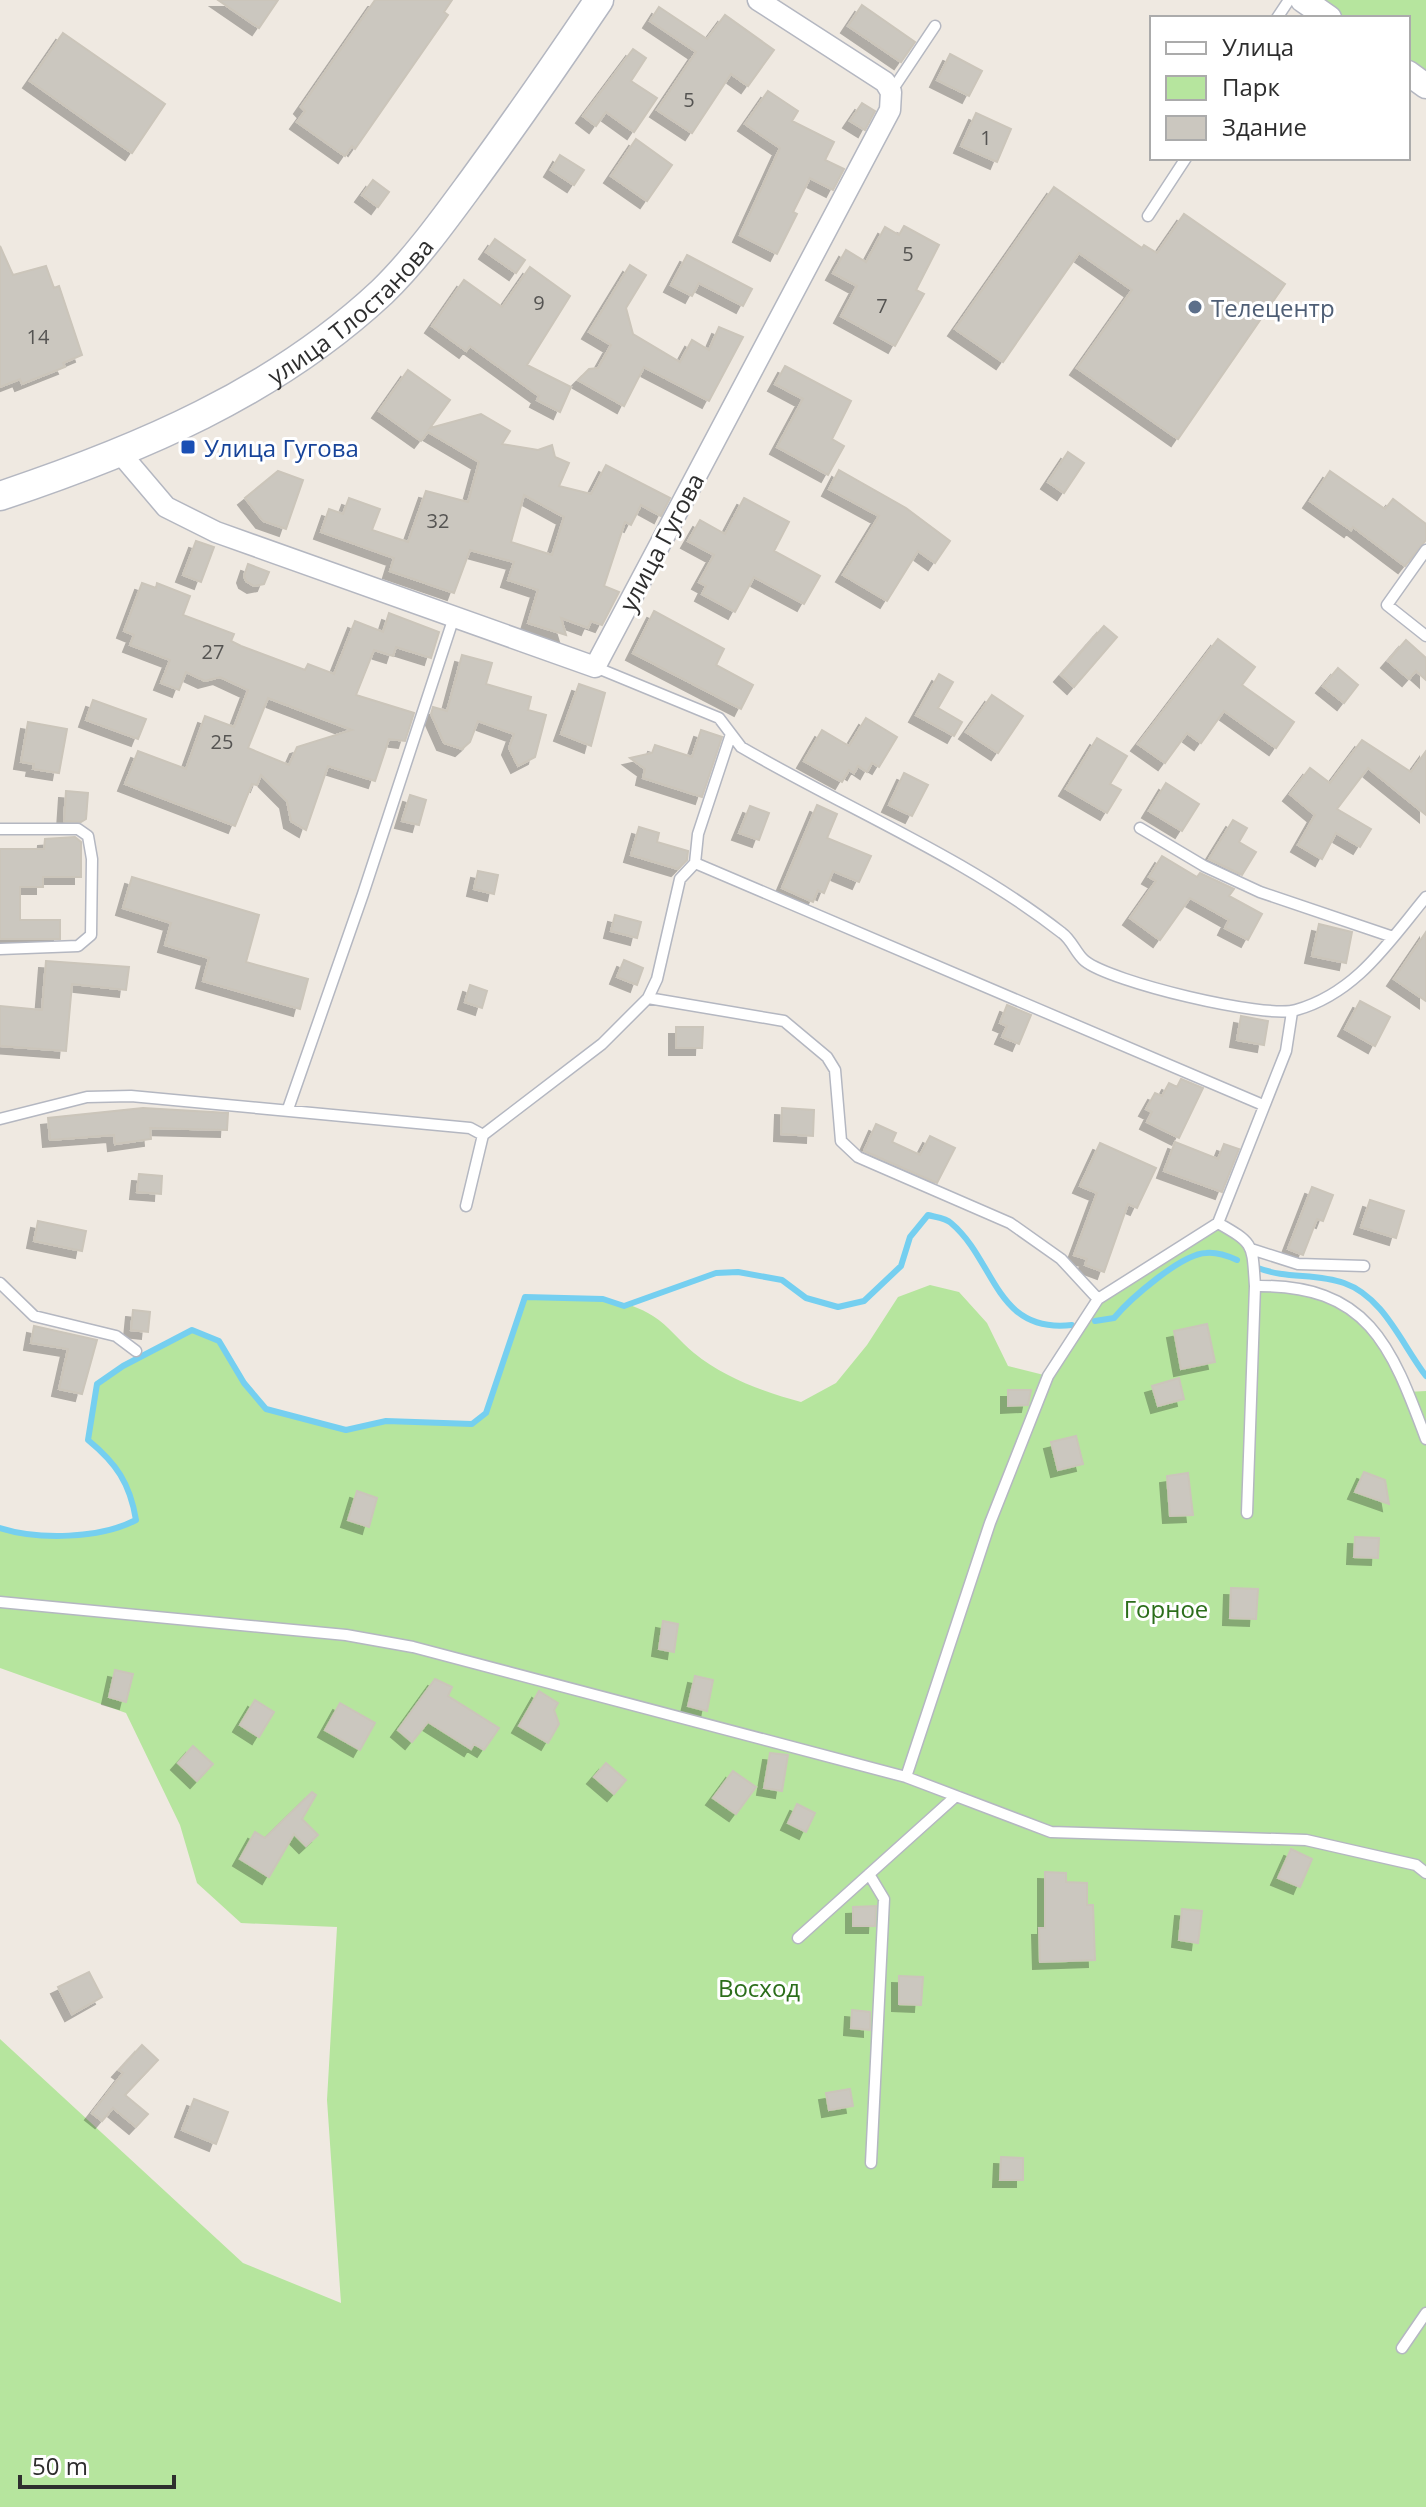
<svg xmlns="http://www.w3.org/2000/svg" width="1426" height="2507" font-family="'Open Sans',sans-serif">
	<defs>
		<filter id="shadow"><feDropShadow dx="-7" dy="7" stdDeviation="0" flood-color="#0004"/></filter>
	</defs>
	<rect width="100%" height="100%" fill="#efe9e1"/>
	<path fill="#b6e59e" d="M1303,0H1426V86L1408,73V18H1329Z
		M1218,1223L1247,1239L1255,1286L1342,1300L1380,1337L1407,1392L1426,1391V2507H0V2039L243,2263L341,2303L327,2100L337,1927L241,1923L197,1883L180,1825L126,1713L0,1668V1528C38,1540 100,1539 136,1520C130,1483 116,1463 88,1440L97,1384L123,1365L191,1330L219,1341L244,1383L266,1409L346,1429L386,1421L472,1424L486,1413L525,1297C565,1296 617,1293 653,1316C668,1325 680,1342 694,1353C724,1378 765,1392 801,1402L836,1383L867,1345L898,1297L930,1285L959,1292L987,1323L1008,1366L1048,1376L1098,1299Z"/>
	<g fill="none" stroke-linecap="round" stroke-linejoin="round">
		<path stroke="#75cff0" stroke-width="6" d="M1258,1268C1286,1279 1317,1273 1344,1283C1384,1297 1402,1345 1426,1376
			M1095,1321L1114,1318C1130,1299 1181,1254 1206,1253C1216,1252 1228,1256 1237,1260
			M0,1528C38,1540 100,1539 136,1520C130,1483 116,1463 88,1440L97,1384L123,1366L192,1330L219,1341L244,1383L266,1409L346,1430L386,1421L472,1424L486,1413L525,1297L603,1299L624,1306L716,1273L738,1272L782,1280L806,1298L838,1307L864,1301L901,1266L910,1237L928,1215C935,1217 946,1218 951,1223C996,1261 995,1334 1072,1325"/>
	</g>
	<path fill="#cbc7bf" stroke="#cbc5ba" stroke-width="2" fill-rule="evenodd" filter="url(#shadow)" d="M218,0H278L259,28Z
		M375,0H452L444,12L448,15L355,149L352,146L345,156L297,122L305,111L301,107Z
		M862,5L915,42L901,62L848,26Z
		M659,7L707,39L725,15L774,50L748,86L731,74L692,133L657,110L696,52L650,21Z
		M63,33L165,104L132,153L30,81Z
		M633,49L646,58L631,81L657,98L634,132L606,112L596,126L583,116Z
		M950,54L982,71L969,96L937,80Z
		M768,91L798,111L792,121L834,142L825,160L844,169L833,190L810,178L793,212L797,214L777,254L740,235L780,148L745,124Z
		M862,103L875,111L865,130L850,121Z
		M976,113L1011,129L997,162L961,146Z
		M636,139L672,165L647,201L611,176Z
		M560,155L584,170L574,185L551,170Z
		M373,180L389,192L378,207L362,195Z
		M1054,187L1142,248L1144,245L1157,253L1184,214L1285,284L1178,439L1077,368L1132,290L1079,253L1003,362L955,329Z
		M904,226L939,245L916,290L924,294L895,346L841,316L857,286L833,273L846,250L866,262L885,227L899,235Z
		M495,239L525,260L516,273L486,252Z
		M0,246L13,275L46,266L54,288L59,286L82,355L63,363L65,367L22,384L20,379L0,387Z
		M687,255L752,289L743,306L699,283L692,296L671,285Z
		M630,265L646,275L626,308L633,334L680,362L692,340L709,350L719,327L743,337L709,401L644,367L624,406L578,380L589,369L598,368L611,345L589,332Z
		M530,267L570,296L527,365L571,387L560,412L537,400L539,396L470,346L466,351L432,326L464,280L502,307Z
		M785,366L851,401L832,439L844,446L828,475L777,447L803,399L775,384Z
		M408,370L450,400L430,428L481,414L510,431L502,444L538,450L552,445L555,457L569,463L559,486L591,494L606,465L670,498L661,516L641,505L631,525L625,522L604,586L619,592L602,625L591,621L588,628L561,618L566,635L528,623L538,590L508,580L514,562L470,550L454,593L390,571L394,558L321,532L329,509L343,514L349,498L380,509L372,530L408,542L426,491L468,502L479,462L428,432L421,441L379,411ZM524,495L564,517L552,555L511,542Z
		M1068,452L1084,463L1064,493L1048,482Z
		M839,470L906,508L950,541L935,563L918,551L887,601L843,575L879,516L829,489Z
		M278,471L303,480L286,529L263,521L245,498Z
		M1330,471L1385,509L1393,499L1426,524V540L1405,566L1353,527L1351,530L1310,501Z
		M744,498L789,522L774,551L820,576L804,604L754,577L735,612L702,594L706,586L699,582L714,555L688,541L700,520L725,534Z
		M196,541L214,547L201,582L183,575Z
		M248,564L269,572L264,584L254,586L246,581L244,576Z
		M142,583L156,588L157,583L190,596L183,615L234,634L231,641L241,646L305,670L308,664L334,674L355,621L383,632L389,613L439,632L431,658L396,647L393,656L374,650L356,695L414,713L405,741L389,739L375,781L328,766L306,830L291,821L287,801L261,775L257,785L252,784L235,826L125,784L138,751L186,769L205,716L234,727L248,690L220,677L205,681L186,672L179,690L161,683L170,660L130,645L134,635L124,631ZM268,698L352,730L297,747L289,765L248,748Z
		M654,611L724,649L716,665L753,685L741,709L633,653Z
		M1104,626L1117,637L1074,687L1061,675Z
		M1218,639L1255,667L1242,685L1294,722L1276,748L1224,711L1201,743L1187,733L1165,763L1138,744Z
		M1406,640L1426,658V680L1416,671L1409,679L1388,661Z
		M462,655L492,663L486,684L531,697L528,710L546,715L535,757L518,766L509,748L514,734L478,721L470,742L462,749L444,743L431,714L433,707L447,711Z
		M1338,668L1358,685L1344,703L1323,686Z
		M939,674L953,682L938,708L962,722L954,736L916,715Z
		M579,684L605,693L591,746L561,734Z
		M992,695L1023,716L998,753L966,732Z
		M93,700L146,719L138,739L86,720Z
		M866,718L897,737L879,767L872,763L867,772L858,766L854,773L849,770L842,782L804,761L822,730L849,746Z
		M28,722L67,729L59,773L33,769L34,764L21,762Z
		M701,730L722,737L702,797L643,778L645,769L630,758L652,753L655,745L692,757Z
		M1097,738L1127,756L1110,784L1121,790L1107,813L1066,789Z
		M1362,740L1411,772L1426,751V815L1368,768L1337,809L1371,829L1360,847L1336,833L1322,859L1298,845L1315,815L1290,794L1310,768L1330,783Z
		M904,773L928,785L912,816L889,805Z
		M1166,783L1199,804L1182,831L1149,811Z
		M66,791L88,793L86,819L81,822L64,821Z
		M410,795L426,800L419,825L402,821Z
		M817,805L837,814L827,838L871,856L859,882L833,871L824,893L818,890L813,902L782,888Z
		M750,806L769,813L759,840L739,833Z
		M1233,820L1247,828L1239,842L1256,852L1242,875L1209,859Z
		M639,827L659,833L657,842L688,851L687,860L678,869L631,855Z
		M75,837L81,842V877H43V887H20V920H60V939H0V849H44L45,839Z
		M1162,856L1197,877L1200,873L1234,889L1229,896L1262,914L1248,940L1225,928L1229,920L1190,898L1160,940L1130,918L1156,881L1149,877Z
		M478,871L498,875L494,894L474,889Z
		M132,877L259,915L246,962L308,979L300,1009L203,981L209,958L165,945L171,923L123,908Z
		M615,915L641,922L637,938L611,931Z
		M1319,924L1352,932L1346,963L1312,956Z
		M1426,932V1001L1394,979Z
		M624,960L643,968L637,985L617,977Z
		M46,961L129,967L126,990L72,984L66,1051L0,1046V1006L42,1010Z
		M470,985L487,991L482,1008L465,1002Z
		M1360,1001L1390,1017L1375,1046L1345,1029Z
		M1007,1005L1031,1015L1019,1044L1002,1037L1007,1026L1000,1023Z
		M1241,1016L1268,1021L1264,1045L1237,1040Z
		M676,1027H703L702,1048H676Z
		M1181,1079L1203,1088L1179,1138L1147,1122L1152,1112L1146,1109L1155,1093L1162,1096L1169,1083L1177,1087Z
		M143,1108L228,1113L227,1130L150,1128L151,1139L115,1144L114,1135L50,1140L48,1118Z
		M782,1108L814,1110L813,1136L781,1134Z
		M876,1124L896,1133L892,1142L920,1155L930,1136L955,1148L937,1183L864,1151Z
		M1175,1142L1218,1159L1224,1144L1239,1149L1222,1192L1164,1171Z
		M1100,1143L1156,1168L1137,1208L1128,1204L1104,1272L1085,1265L1087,1259L1074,1255L1097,1193L1080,1186Z
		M139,1174L162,1176L161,1194L137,1192Z
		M1312,1187L1333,1195L1323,1221L1317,1219L1303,1255L1288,1249Z
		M1370,1200L1404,1211L1396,1238L1361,1227Z
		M38,1221L86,1231L82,1251L34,1241Z
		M133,1310L150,1312L148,1332L131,1330Z
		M1207,1324L1215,1362L1181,1369L1174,1331Z
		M34,1326L97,1340L82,1394L59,1389L68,1349L31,1343Z
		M1179,1378L1184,1399L1158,1406L1152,1386Z
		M1008,1390H1031L1028,1405L1008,1406Z
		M1076,1436L1083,1464L1058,1470L1051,1442Z
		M1364,1472L1385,1480L1389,1504L1355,1492Z
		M1188,1473L1193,1515L1170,1516L1167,1476Z
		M357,1491L377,1498L369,1527L348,1520Z
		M1355,1537L1379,1538L1378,1558L1354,1557Z
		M1231,1588L1258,1589L1256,1619L1230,1618Z
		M663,1621L678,1624L674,1652L659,1649Z
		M115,1670L133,1674L126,1702L109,1697Z
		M695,1676L713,1680L707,1711L688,1706Z
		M435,1679L452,1687L448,1696L499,1728L484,1750L474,1744L471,1749L428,1722L412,1742L398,1730Z
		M539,1691L558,1703L554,1710L559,1724L548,1743L519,1726Z
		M255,1700L274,1712L259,1737L240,1725Z
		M340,1703L375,1723L360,1750L325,1730Z
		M193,1746L213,1764L197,1781L178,1763Z
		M770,1753L788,1755L782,1791L764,1788Z
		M606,1763L626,1780L614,1794L594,1777Z
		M733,1771L756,1787L736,1814L713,1798Z
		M312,1792L316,1795L302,1819L318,1835L306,1846L294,1834L269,1877L240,1859L255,1832L265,1838Z
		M797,1804L815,1813L806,1832L788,1823Z
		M1291,1849L1312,1859L1300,1887L1278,1878Z
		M1045,1872L1066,1873V1882L1087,1883V1905H1093L1095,1960L1040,1962L1039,1928H1045Z
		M876,1906L875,1926H853V1907Z
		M1182,1909L1202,1911L1198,1943L1179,1940Z
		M89,1972L102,1997L72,2014L58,1987Z
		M899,1976L923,1977L921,2005L899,2004Z
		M852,2010L870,2012V2030L851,2028Z
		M142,2045L158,2060L125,2095L148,2114L136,2127L113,2108L102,2121L92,2113L123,2073L119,2070Z
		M850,2089L853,2106L829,2110L826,2093Z
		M194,2099L228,2112L216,2144L182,2130Z
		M1001,2157L1023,2158V2180H1000Z"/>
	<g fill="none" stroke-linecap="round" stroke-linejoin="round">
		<g stroke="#b4b7c1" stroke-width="13">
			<path id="service" d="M1277,18L1289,0
				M891,92L935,26
				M1148,216L1186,158
				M1426,550L1387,605L1426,636
				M595,667L719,718L741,747C847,809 965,857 1062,933C1072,940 1076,954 1085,961C1111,982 1264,1019 1296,1010C1356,993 1388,943 1426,897
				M1140,828L1204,866L1260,892L1393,937
				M0,829H78L88,836L92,859L91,935L78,946L0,949
				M695,863L1263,1105
				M648,998L784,1021L827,1057L835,1070L841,1141L858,1157L1010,1223L1061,1259L1098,1299
				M288,1109L363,894L454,617
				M0,1119L87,1097L131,1096L470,1128L483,1135
				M466,1206L483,1135L602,1044L648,998L657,979L680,879L695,863L698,834L731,734
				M1218,1223C1255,1244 1252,1244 1255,1286C1368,1284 1391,1345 1426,1439
				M1251,1249L1298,1264L1364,1266
				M0,1283L34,1316L116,1336L136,1351
				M1247,1513L1255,1286
				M0,1602L346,1635L413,1647L906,1777L1051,1832L1306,1840L1416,1865L1426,1873
				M906,1777L990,1523L1048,1376L1098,1299L1218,1223L1286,1051L1292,1012
				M869,1874L884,1899L871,2163
				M798,1938L956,1796
				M1402,2348L1426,2313"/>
		</g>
		<g stroke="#b4b7c1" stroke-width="23">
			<path id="minor" d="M121,454L166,507L216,532L595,667L890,110L891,92L885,82L758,0"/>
		</g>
		<g stroke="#b4b7c1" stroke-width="27">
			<path id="tertiary" d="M1303,0L1329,18
				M1408,73L1426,86"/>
		</g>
		<g stroke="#b4b7c1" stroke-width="31">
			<g id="secondary">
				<path id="s1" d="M0,496C138,450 274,393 382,292C416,259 446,217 474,179C517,120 558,61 599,0"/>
			</g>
		</g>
		<use href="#service" stroke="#fff" stroke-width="10"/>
		<use href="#minor" stroke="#fff" stroke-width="20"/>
		<use href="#tertiary" stroke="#fff" stroke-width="24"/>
		<use href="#secondary" stroke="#fff" stroke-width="28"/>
	</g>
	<circle fill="#5c6f8a" stroke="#fff" stroke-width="3" cx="1195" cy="307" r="8"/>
	<rect fill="#1a4fb4" stroke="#fff" stroke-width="3" x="180" y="439" width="16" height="16" rx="4"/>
	<g text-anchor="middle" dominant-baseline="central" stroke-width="6" stroke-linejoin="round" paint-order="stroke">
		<g font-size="20" fill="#555452">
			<text x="689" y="99">5</text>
			<text x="986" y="137">1</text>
			<text x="908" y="253">5</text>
			<text x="539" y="302">9</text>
			<text x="882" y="305">7</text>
			<text x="38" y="336">14</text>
			<text x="438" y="520">32</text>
			<text x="213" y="651">27</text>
			<text x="222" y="741">25</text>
		</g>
		<g font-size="24" fill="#2e2e2e" stroke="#fff">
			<text stroke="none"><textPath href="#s1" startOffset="400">улица Тлостанова</textPath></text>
			<text transform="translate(661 542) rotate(-62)">улица Гугова</text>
		</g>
		<g font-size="24" fill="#4e5e75" stroke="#fff" text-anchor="start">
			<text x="1211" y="307">Телецентр</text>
		</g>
		<g font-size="24" fill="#164399" stroke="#fff" text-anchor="start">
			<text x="204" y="447">Улица Гугова</text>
		</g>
		<g font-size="24" fill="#2c6e1b" stroke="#fff">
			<text x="1166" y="1608">Горное</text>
			<text x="759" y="1987">Восход</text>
		</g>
	</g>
	<rect x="1150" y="16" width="260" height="144" fill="#ffffff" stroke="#ababab" stroke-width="2"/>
	<rect x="1166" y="42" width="40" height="12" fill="#ffffff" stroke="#ababab" stroke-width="2"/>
	<text x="1222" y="56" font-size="24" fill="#2e2e2e">Улица</text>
	<rect x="1166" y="76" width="40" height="24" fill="#b6e59e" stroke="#ababab" stroke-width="2"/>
	<text x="1222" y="96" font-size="24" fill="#2e2e2e">Парк</text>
	<rect x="1166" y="116" width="40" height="24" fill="#cbc7bf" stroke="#ababab" stroke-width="2"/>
	<text x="1222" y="136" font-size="24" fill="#2e2e2e">Здание</text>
	<path d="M20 2475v12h154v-12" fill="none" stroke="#2e2e2e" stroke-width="4"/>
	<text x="32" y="2475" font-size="24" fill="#2e2e2e" stroke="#ffffff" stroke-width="6" paint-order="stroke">50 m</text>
</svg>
